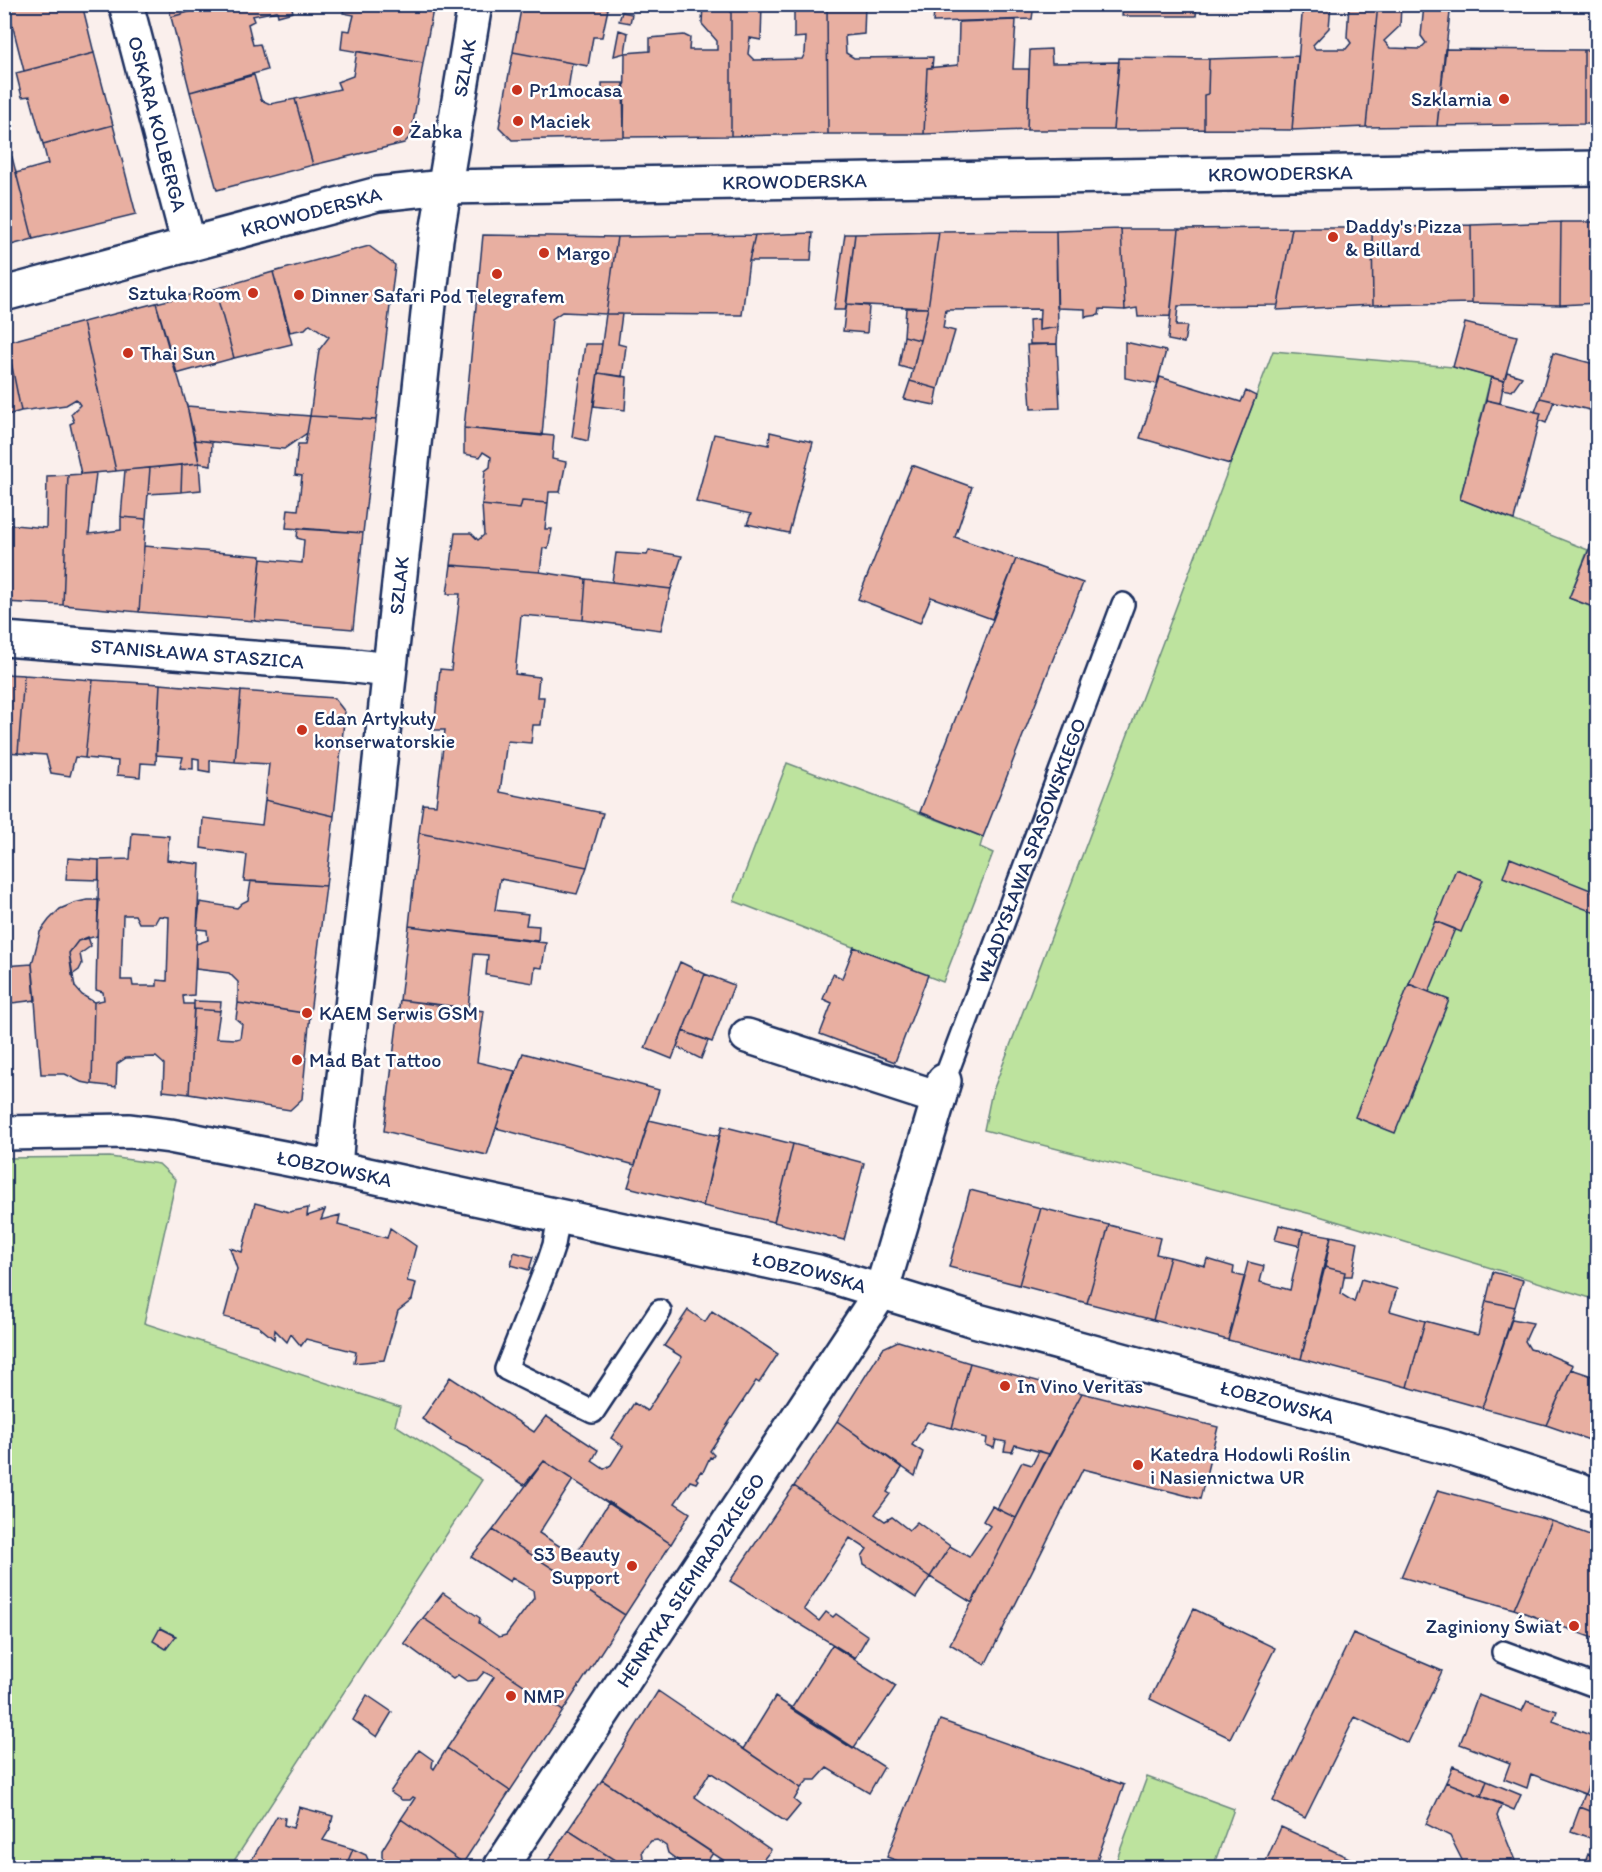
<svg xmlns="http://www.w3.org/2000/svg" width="1602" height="1872" font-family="Itim,sans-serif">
	<rect width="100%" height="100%" fill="#faefec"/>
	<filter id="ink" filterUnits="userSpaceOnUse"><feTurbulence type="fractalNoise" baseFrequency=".0167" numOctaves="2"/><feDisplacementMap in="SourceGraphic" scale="12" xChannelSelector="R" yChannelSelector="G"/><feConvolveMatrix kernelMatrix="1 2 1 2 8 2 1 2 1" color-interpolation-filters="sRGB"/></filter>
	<g filter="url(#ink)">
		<path fill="#bde39e" stroke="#6c897e" stroke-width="1.5" d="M1273,351L1453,367L1491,377L1460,499L1588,550L1569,598L1597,609V1300L1319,1216L984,1130L991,1096Z
			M787,763L983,837L980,847L993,853L943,982L734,901Z
			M110,1157L159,1164L176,1180L144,1323L400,1407L395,1425L482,1480L230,1867H5L4,1158Z
			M1147,1777L1234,1809L1213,1867H1114Z"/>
		<path fill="#e8afa1" stroke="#1b2f5e" stroke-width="1.5" fill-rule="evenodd" d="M7,4H82L94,53L24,71Z
			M168,4H217L171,17Z
			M217,4H291L293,12L278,16L277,11L252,16L254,21L248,24L253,45L260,44L267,70L190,92L171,17Z
			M345,4H434L423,63L341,49L343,30L350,31L354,15L343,13Z
			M522,4H600L608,9L602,37H593L588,66L513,52Z
			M703,4H731V136L624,137L625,53L650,51V38L684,35L690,38L689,50H717V41L702,24Z
			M731,4H762L761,40L750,38L748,54L754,60L802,59L805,53L806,37L794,38V4H827L828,134L731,136Z
			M827,4H865L864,34L845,36L846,53L854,58L933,57L932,68H927L924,134H828Z
			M935,4H1034L1032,19L933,22Z
			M1123,4H1197L1196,16H1122Z
			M1303,4H1331L1329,28L1313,45L1315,49H1346L1351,43L1347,37L1349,4H1378L1366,127L1292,130Z
			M1378,4L1401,5L1400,26L1384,41L1390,48L1420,49L1426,43L1421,36L1424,5L1451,4L1437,126L1366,127Z
			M622,12L632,14L630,23L619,21Z
			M1016,20L1013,69H1029L1027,130L924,134L927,68L958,65L959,22Z
			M619,30L628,33L625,53L614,56Z
			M1051,49L1052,63L1119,62L1113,130H1027L1030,50Z
			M1445,49L1584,50V124L1437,126Z
			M1584,50H1598V124H1584Z
			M357,51L423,63L411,136L404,143L313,165L295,99L340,89L337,82L353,76Z
			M513,52L572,63L567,97H602V83H623L624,137L512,140L499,127Z
			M94,53L113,125L43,144L30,96L22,97L16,73Z
			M1298,56L1292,130L1204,129V95L1208,94L1209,59Z
			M1119,58L1209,59L1208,94L1204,95V129L1113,130Z
			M254,75L261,100L270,104L295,99L313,165L217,190L190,92Z
			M113,125L136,214L33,239L16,173L48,164L43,144Z
			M12,157L33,239L4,247V159Z
			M1561,222H1598V303L1560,305Z
			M1561,222L1560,305L1472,303L1471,225Z
			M1471,225L1472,303L1373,305L1372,228Z
			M1292,228H1372L1373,305L1277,310Z
			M1292,228L1278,305L1178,306L1176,326H1187L1184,343L1168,340L1179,229Z
			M1121,229H1179L1170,316L1138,317L1137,308L1125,310Z
			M1121,229L1125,310L1100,309L1099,315L1085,317V309L1057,308L1056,231Z
			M1056,231L1058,327L1039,330L1040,309L946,310L943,328L955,331L938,389L910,381L928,308L939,232Z
			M939,232L928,308L846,304L855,234Z
			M813,233L811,261H749L755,235Z
			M845,234H855L846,310H834Z
			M483,235L617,237L606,314L562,312L552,319L542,436L464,428Z
			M755,235L749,261L742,315L606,314L617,237Z
			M369,246L395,265L376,420L310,416L319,350L329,337L310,324L305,329L290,332L273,272Z
			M273,272L292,344L234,358L215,289Z
			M215,289L234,358L176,374L156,303Z
			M156,303L187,406L199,463L116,471L83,322Z
			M846,304L869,306L867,333L843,331Z
			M906,308H928L920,340L904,336Z
			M606,314H622L618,344L626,346L622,377L598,373Z
			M1039,319V330L1058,327L1057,344H1030L1029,320Z
			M83,322L116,471L81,474L70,424L74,422L71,414L80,405L76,399L66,405L21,411L7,342Z
			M1465,323L1517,336L1504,381L1453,367Z
			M904,336L920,340L913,370L899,366Z
			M7,342L21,411L4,416V343Z
			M1125,342L1166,351L1157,384L1125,378Z
			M585,344H602L588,441L572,437Z
			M1057,344L1060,408L1031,409L1027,345Z
			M1553,353L1598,365V412L1540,398Z
			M1507,372L1522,377L1512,391L1502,389Z
			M598,373L627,377L625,410L594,406Z
			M1160,377L1241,402L1246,391L1256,396L1230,464L1140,438Z
			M1491,377L1504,381L1500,403L1486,400Z
			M910,381L938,389L935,405L904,399Z
			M1540,398L1554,401L1546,423L1539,420L1541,413L1535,412Z
			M1486,400L1541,413L1514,520L1460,499Z
			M187,406L310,416L307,433L284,449L195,440Z
			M310,416L376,420L363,533L286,528L288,509L298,510L302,476L295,475L298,444H305Z
			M464,428L554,436L552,459L566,462L560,492H549L548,503L522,501L520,509L482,505L485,471L490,467L491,457L483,452L480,457L464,454Z
			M770,432L813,442L789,533L747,524L751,514L696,502L714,434L769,445Z
			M195,440L212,442L211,465L199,463Z
			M199,463L201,490L181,492L182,465Z
			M182,465L181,492L148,494L150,468Z
			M912,465L972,487L955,537L1016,559L992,619L931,597L920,623L858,599Z
			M150,468L146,519L121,517L125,470Z
			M96,473L89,534L121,530V517L146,519L139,612L63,605L68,475Z
			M68,475L63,605L4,602V524L46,528L47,476Z
			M522,501L548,503L545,529H552L548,549L543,548L540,572L451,565L455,533H471L478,540L484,535L482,505L520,509Z
			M298,528L363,533L353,629L255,621L261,559L302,563L304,540L297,538Z
			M1598,528V609L1569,598Z
			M144,546L261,556L255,621L139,612Z
			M649,550L682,556L671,589L612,582L616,553L647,555Z
			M1016,559L1083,583L983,837L920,812Z
			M451,565L540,572L586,579L583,620L521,615L515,674L539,677L537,697H544L541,725H533L531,743L507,741L500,792L603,813L587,867L419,833L423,804L436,805L445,730H434L440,669L451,670L460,594H447Z
			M586,579L671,589L661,630L583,620Z
			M4,674L24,675L18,753L7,752L4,760Z
			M24,675L93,680L85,758L75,757L70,776L51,773L46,755L18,753Z
			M93,680L160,684L156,764L141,763L140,777L117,775L118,761L85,758Z
			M160,684L241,691L235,762L210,760V772L199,770V759L193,758V769L180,768L183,757L156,755Z
			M241,691L334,698L345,712L334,816L265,800L269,764L235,762Z
			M265,800L334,816L326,886L244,881L247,855L201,848L203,818L262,825Z
			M132,833L169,836L167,860L200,864L194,995L183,996L184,1004H194L189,1094L163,1091L164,1064L156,1057L126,1058L117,1064L116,1087L92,1084L94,1002L104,1000L103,992L96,990L99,860L130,859ZM123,915H135L139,923H155L159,916L169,917L167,981L157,980V986H133L132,980H121Z
			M419,833L587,867L577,894L500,879L495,910L528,914L526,925L539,926L538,941L409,926Z
			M68,858L99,860V880L66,879Z
			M1510,858L1598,893V914L1503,877Z
			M1456,869L1483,880L1461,932L1435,921Z
			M251,881L326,886L310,1014L238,1003V982L229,973L196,969V944L208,940L207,930L197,929L200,902L237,908L242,903L248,900Z
			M87,900H99L97,936L78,941L69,953L75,987L82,995L94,1002L92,1084L81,1082L65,1074H41L32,964L40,932L49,920L60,909L74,903Z
			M1435,921L1455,929L1429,992L1409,984Z
			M409,926L546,943L542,968L535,967L533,983L486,975L488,955L474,954L468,1008L400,1000Z
			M88,937L91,946L80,954L82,964L79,970L72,975L69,953L78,941Z
			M854,947L928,975L895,1062L820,1034L832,1003L823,999L833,974L842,978Z
			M680,962L705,974L672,1059L645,1048Z
			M32,964L36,1000L4,1004V966Z
			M705,974L734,985L712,1042L683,1031Z
			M1409,984L1449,1000L1395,1133L1355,1117Z
			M400,1000L484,1011L477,1062L515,1071L487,1155L384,1131Z
			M194,1001L221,1002L220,1011L194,1009Z
			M238,1003L310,1014L302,1099L290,1110L189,1094L194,1009L220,1011L216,1038L236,1039L240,1038L242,1024L236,1019Z
			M683,1031L708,1041L701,1059L677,1047Z
			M523,1053L659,1090L635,1165L496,1128Z
			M649,1120L719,1136L703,1206L628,1187Z
			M722,1126L793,1144L774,1222L703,1206Z
			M793,1144L864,1163L844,1240L774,1222Z
			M970,1190L1041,1208L1019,1285L949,1267Z
			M255,1203L289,1212L308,1208L307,1216L325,1210L321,1220L340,1215L338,1225L387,1238L390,1228L416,1246L407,1281L416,1283L412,1300L398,1311L384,1360L354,1363L356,1352L306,1339L301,1346L291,1334L287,1342L275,1330L274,1339L258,1326L224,1317L237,1269L230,1248L242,1252Z
			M1041,1208L1109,1225L1087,1303L1019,1285Z
			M1109,1225L1160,1238L1156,1254L1170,1257L1153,1320L1087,1303Z
			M1279,1225L1303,1231L1300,1246L1275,1240Z
			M1303,1231L1331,1236L1301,1359L1228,1340L1248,1262L1264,1266L1260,1282L1290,1290Z
			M1331,1236L1358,1242L1352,1276H1344L1345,1272L1325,1267Z
			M514,1252L533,1257L529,1270L511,1265Z
			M1170,1257L1205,1266L1207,1259L1234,1267L1233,1274L1245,1277L1228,1340L1153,1320Z
			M1325,1267L1345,1272L1341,1294L1354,1302L1361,1279L1397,1289L1390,1311L1425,1321L1407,1387L1301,1359Z
			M1493,1272L1523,1280L1515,1307L1486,1301Z
			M1486,1301L1515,1307L1482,1408L1407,1387L1425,1321L1478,1335Z
			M688,1310L705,1322L712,1311L778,1354L759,1383L756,1381L710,1451L714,1455L712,1458L710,1457L703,1472L701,1471L696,1478L698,1480L696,1483L690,1481L675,1503L690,1513L671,1544L544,1461L524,1485L468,1448L450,1440L451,1438L422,1419L450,1377L534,1432L546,1416L598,1450L592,1461L604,1469L611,1465L623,1446L611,1438L634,1403L647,1411L682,1357L664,1346Z
			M1512,1319L1533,1323L1525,1341L1530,1349L1545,1353L1573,1365L1546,1425L1482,1408Z
			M898,1341L970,1363L952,1428L927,1422L912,1445L923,1452L915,1476L837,1421L883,1348Z
			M970,1363L1082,1393L1049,1454L1015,1445L1012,1452L1004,1451L1006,1442L996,1440L994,1448L986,1445L987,1438L952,1428Z
			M1571,1369L1598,1378V1443L1546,1425Z
			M1082,1393L1218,1427L1200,1499L1083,1469L985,1665L950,1644Z
			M837,1421L902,1468L887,1492L890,1494L875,1514L885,1521L892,1517L909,1530L917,1522L950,1546L930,1577L794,1486Z
			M1039,1451L1049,1454L1016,1518L997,1509L1022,1462L1032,1465Z
			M544,1461L573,1480L539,1533L564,1549L566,1559L574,1557L609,1502L671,1544L625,1615L493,1530Z
			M794,1486L930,1577L916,1598L864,1564L862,1556L867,1549L850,1538L804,1609L819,1621L826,1612L833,1617L836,1614L868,1636L855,1658L730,1581Z
			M1438,1490L1552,1521L1514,1609L1401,1577Z
			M992,1506L1016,1518L972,1603L930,1577L950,1546L969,1557L990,1526L983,1521Z
			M1552,1521L1598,1538V1640L1514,1609Z
			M493,1530L625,1615L563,1711L423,1618L443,1593L480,1618L479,1623L499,1637L506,1635L534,1598L533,1590L512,1578L510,1582L471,1557Z
			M1194,1609L1275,1648L1230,1738L1150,1699Z
			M423,1618L563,1711L510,1791L447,1748L494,1677L484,1672L477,1680L467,1681L458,1675L453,1679L404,1643Z
			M160,1628L176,1636L166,1649L153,1641Z
			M1353,1633L1442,1671L1408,1743L1355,1717L1305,1818L1273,1801Z
			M832,1645L896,1686L853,1749L791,1709Z
			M658,1691L801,1788L794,1800L800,1805L786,1822L710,1772L695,1797L771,1850L759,1865L752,1861L747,1868H735L602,1780Z
			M367,1695L392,1712L377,1737L353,1720Z
			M1478,1695L1522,1711L1527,1701L1557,1711L1553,1721L1598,1738V1761L1585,1794L1531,1774L1527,1788L1504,1779L1510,1763L1460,1744Z
			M775,1697L884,1767L869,1793L827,1768L816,1780H808L801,1788L743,1749Z
			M940,1720L1124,1785L1094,1868H917L887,1857Z
			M447,1748L510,1791L463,1863L401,1819L415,1798L413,1797L410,1800H402L390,1792L419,1750L433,1760L432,1767L434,1769Z
			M1453,1766L1487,1780L1481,1796L1446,1782Z
			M602,1780L713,1853L703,1868H688L668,1853L666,1846L657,1840L651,1841L642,1851L643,1857L635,1868H627L568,1830Z
			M1487,1781L1521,1795L1514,1810L1481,1796Z
			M1446,1782L1502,1804L1497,1816L1518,1868H1463L1464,1864L1450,1836L1426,1824Z
			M1585,1794L1598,1799V1814L1580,1807Z
			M299,1807L333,1816L330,1829L323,1840L353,1849L345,1868H247L277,1816L285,1818L284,1825L293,1828Z
			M1580,1807L1598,1814V1841L1571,1831Z
			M401,1819L463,1863L460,1868H385L390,1863L382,1857V1850Z
			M1281,1827L1371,1868H1263Z
			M568,1830L627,1868H543Z
			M353,1849L366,1855L369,1862L367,1868H345Z
			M1588,1854L1598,1859V1868H1583Z"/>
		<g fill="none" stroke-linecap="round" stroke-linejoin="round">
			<g stroke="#1b2f5e" stroke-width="26">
				<g id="lane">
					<path id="s1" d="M944,1081L1123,604"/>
					<path d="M559,1216L554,1245L549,1260L506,1369L593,1412L660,1311"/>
					<path d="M1503,1652L1598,1687"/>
				</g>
			</g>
			<g stroke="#1b2f5e" stroke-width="38">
				<g id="street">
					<path id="s2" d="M126,4L189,245"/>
					<path id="s3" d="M4,294L378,194L444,187L1598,168"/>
					<path id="s4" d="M4,639L346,665L389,670"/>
					<path d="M747,1036L939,1098"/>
					<path id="s5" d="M4,1133L130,1131L170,1136L335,1168L818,1272L974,1320L1455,1450L1598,1496"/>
					<path id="s6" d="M335,1168L338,1129L376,798L436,239L475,4"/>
					<path id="s7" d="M500,1868L881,1292L944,1081"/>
				</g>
			</g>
			<use href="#lane" stroke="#fff" stroke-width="21"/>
			<use href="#street" stroke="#fff" stroke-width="33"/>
		</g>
	</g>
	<g fill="#c8321e" stroke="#fff" stroke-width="2">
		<circle cx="517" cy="90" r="6"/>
		<circle cx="1504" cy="99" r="6"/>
		<circle cx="518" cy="121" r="6"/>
		<circle cx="398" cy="131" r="6"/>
		<circle cx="1333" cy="237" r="6"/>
		<circle cx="544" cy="253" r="6"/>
		<circle cx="497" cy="274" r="6"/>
		<circle cx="253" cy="293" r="6"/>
		<circle cx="299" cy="295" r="6"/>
		<circle cx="128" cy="353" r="6"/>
		<circle cx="302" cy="730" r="6"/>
		<circle cx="307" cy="1013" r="6"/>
		<circle cx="297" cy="1060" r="6"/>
		<circle cx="1005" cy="1386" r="6"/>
		<circle cx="1138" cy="1465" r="6"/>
		<circle cx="632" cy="1566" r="6"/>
		<circle cx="1574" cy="1626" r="6"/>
		<circle cx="511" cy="1696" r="6"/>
	</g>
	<g text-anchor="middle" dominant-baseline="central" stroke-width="5" stroke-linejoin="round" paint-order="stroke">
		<g font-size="20" fill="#1b2f5e" stroke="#fff">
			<text stroke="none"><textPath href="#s6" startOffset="1108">SZLAK</textPath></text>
			<text stroke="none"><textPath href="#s2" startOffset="124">OSKARA KOLBERGA</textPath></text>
			<text stroke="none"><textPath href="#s3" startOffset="1290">KROWODERSKA</textPath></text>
			<text stroke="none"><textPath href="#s3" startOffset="804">KROWODERSKA</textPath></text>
			<text stroke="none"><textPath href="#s3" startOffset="318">KROWODERSKA</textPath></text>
			<text stroke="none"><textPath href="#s6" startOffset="586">SZLAK</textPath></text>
			<text stroke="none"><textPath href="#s4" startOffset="194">STANISŁAWA STASZICA</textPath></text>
			<text stroke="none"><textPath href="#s1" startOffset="246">WŁADYSŁAWA SPASOWSKIEGO</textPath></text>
			<text stroke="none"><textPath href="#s5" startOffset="334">ŁOBZOWSKA</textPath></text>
			<text stroke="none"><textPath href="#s5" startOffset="820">ŁOBZOWSKA</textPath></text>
			<text stroke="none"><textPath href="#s5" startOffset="1306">ŁOBZOWSKA</textPath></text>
			<text stroke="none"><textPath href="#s7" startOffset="345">HENRYKA SIEMIRADZKIEGO</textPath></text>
		</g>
		<g font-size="20" fill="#1b2f5e" stroke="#fff" text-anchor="start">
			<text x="529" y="90">Pr1mocasa</text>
			<text x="1492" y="99" text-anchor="end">Szklarnia</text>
			<text x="530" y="121">Maciek</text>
			<text x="410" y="131">Żabka</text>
			<text x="1345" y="226">Daddy's Pizza<tspan x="1345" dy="23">&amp; Billard</tspan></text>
			<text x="556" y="253">Margo</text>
			<text x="241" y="293" text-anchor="end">Sztuka Room</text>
			<text x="311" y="295">Dinner Safari</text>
			<text x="497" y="296" text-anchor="middle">Pod Telegrafem</text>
			<text x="140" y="353">Thai Sun</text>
			<text x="314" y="718">Edan Artykuły<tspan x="314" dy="23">konserwatorskie</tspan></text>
			<text x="319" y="1013">KAEM Serwis GSM</text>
			<text x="309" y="1060">Mad Bat Tattoo</text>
			<text x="1017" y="1386">In Vino Veritas</text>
			<text x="1150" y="1454">Katedra Hodowli Roślin<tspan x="1150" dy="23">i Nasiennictwa UR</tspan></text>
			<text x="620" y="1554" text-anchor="end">S3 Beauty<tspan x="620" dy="23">Support</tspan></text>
			<text x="1562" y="1626" text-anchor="end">Zaginiony Świat</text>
			<text x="523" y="1696">NMP</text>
		</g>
	</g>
	<rect width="1602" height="1872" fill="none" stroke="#fff" stroke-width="24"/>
	<rect x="12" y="12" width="1578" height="1848" fill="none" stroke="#1b2f5e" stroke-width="2" filter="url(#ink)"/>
</svg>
